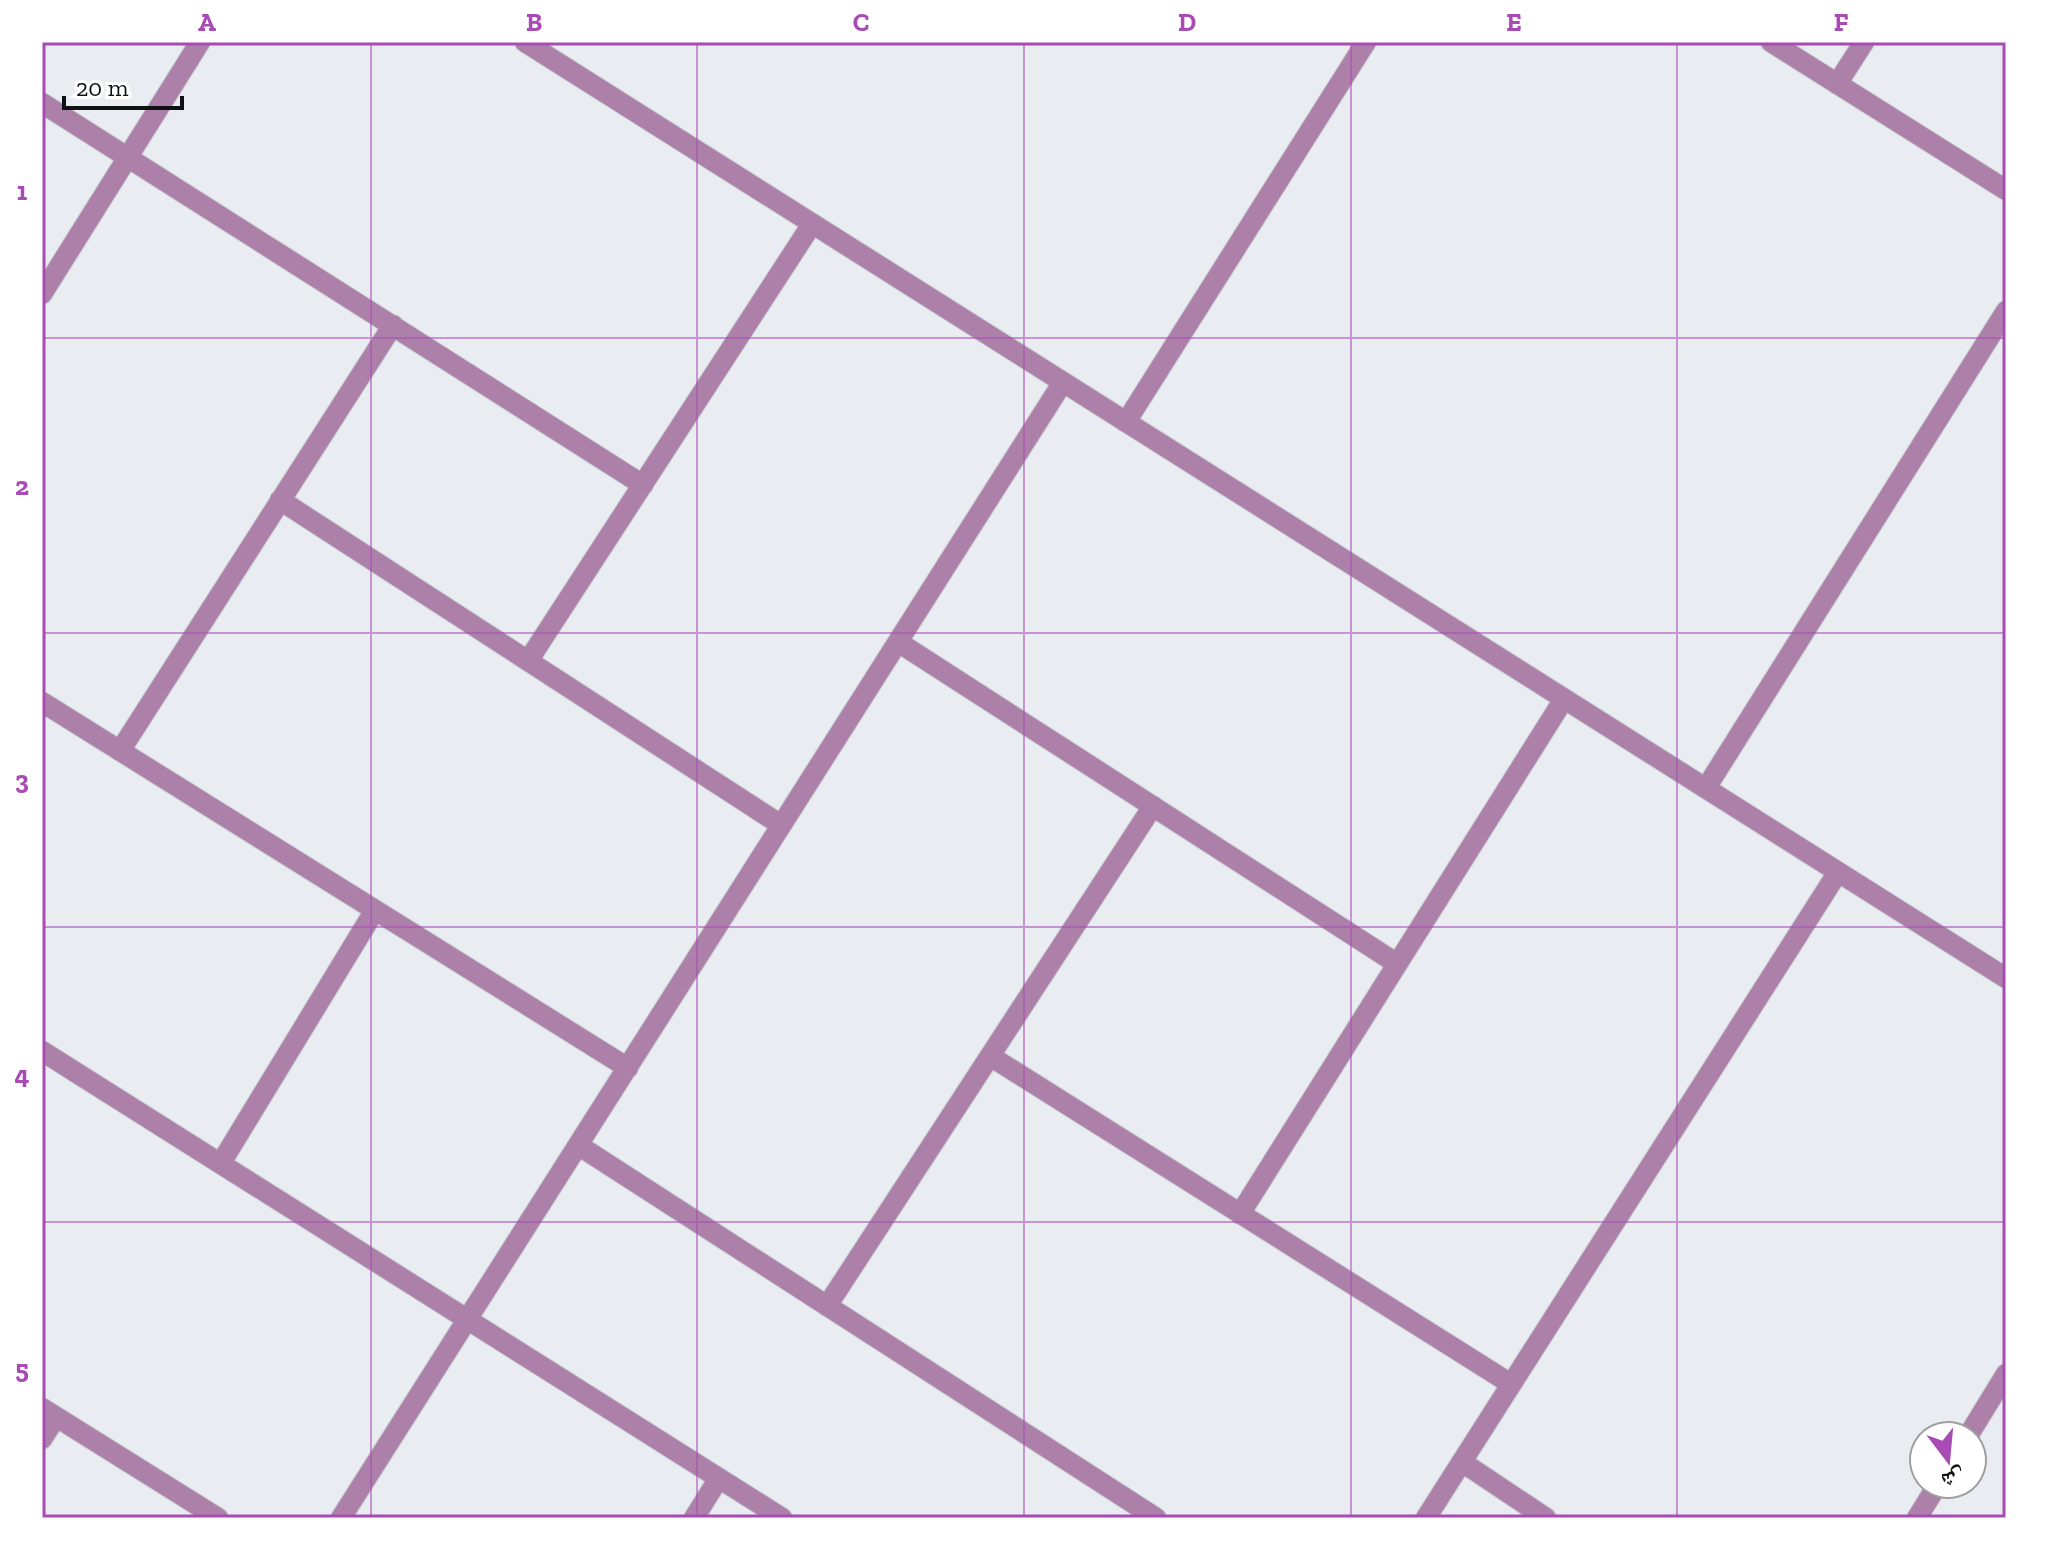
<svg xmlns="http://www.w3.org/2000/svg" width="2048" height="1560" font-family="'Zilla Slab','Noto Naskh Arabic',serif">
	<rect width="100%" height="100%" fill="#e9edf1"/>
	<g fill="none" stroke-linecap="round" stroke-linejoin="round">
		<g stroke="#c6cacd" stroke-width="22">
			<path id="minor" d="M1771,42L2006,190
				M1837,84L1864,42
				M42,103L643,485
				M42,294L200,42
				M1126,422L1366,42
				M280,500L781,825
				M898,642L1396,963
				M528,661L812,224
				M42,702L628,1068
				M120,751L393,325
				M1706,788L2006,311
				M42,1051L782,1518
				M990,1056L1511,1384
				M578,1145L1156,1518
				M221,1163L375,910
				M1240,1214L1564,699
				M827,1306L1153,806
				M42,1408L218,1518
				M1968,1436L2006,1374
				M42,1439L56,1417
				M1462,1462L1546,1518
				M341,1518L1063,382
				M694,1518L719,1478
				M1917,1518L1938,1484"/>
		</g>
		<g stroke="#c6cacd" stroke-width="22">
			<path id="tertiary" d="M525,42L2006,978
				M1426,1518L1838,872"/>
		</g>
		<use href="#minor" stroke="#ac80a9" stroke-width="20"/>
		<use href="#tertiary" stroke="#ac80a9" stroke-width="20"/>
	</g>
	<path fill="none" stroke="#a94bb4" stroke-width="2" stroke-opacity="0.55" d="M371,42V1518M697,42V1518M1024,42V1518M1351,42V1518M1677,42V1518M42,338H2006M42,633H2006M42,927H2006M42,1222H2006"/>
	<rect width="2048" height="1560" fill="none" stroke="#ffffff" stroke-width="88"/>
	<g transform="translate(1948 1460) rotate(164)"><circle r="38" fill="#ffffff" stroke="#9f9fa0" stroke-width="2"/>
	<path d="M0-6L14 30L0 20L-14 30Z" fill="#a94bb4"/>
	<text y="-12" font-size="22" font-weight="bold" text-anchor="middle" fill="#0f1011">ش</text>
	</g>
	<path d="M64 96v12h118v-12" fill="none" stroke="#0f1011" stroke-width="4"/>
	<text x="76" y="96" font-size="24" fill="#0f1011" stroke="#ffffff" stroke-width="6" paint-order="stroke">20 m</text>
	<rect x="44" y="44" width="1960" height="1472" fill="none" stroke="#a94bb4" stroke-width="3"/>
	<g font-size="26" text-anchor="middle" font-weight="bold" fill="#a94bb4">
		<text x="207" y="31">A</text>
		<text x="534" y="31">B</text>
		<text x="861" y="31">C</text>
		<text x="1187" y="31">D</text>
		<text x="1514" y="31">E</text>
		<text x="1841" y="31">F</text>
		<text x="22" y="200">1</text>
		<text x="22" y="495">2</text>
		<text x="22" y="789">3</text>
		<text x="22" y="1084">4</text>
		<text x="22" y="1378">5</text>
	</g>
</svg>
